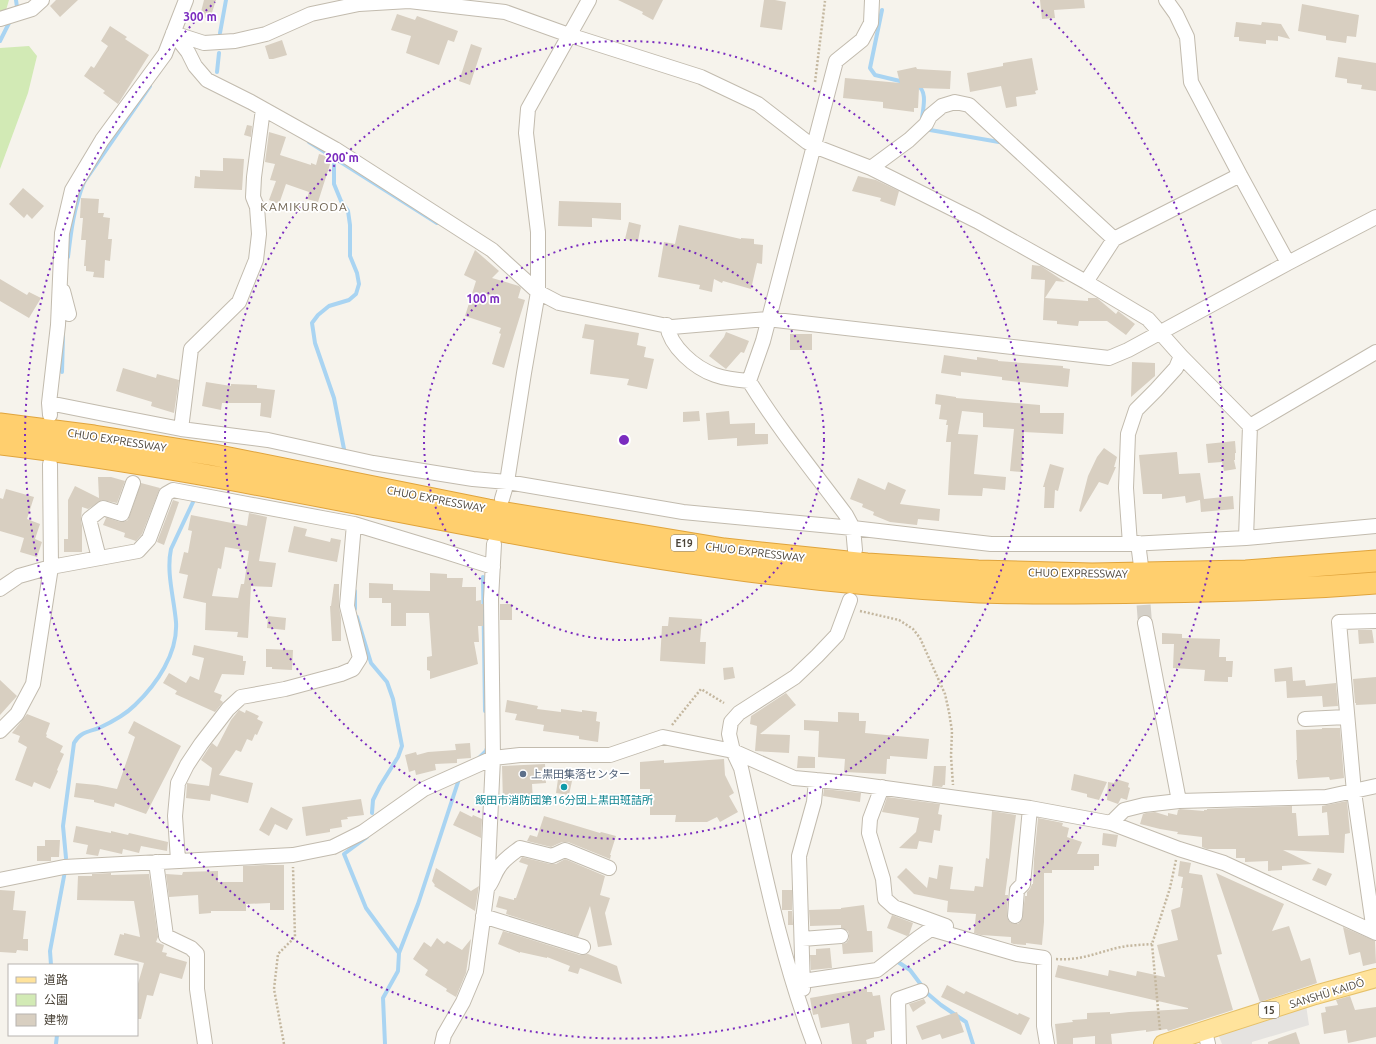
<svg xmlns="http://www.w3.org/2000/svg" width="1376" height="1044" font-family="Ubuntu,'Noto Sans JP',sans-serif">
	<rect width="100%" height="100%" fill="#f6f3ec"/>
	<path fill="#d2eab5" d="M0,0H9L4,17L0,18Z
		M29,46L37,56L28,93L0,169V48Z"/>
	<path fill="#e5e3e0" d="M1306,1005L1309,1025L1252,1042V1044H1222L1218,1034Z"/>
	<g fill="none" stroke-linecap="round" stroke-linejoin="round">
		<path stroke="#a9d4f2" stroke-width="4" d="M882,10L870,68L875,75L904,82
			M15,11L17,7L16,0
			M220,33L226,0
			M0,41L11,19
			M217,72L219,53
			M917,85C928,91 923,108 922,119
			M930,130L999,142
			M309,142L437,223
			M334,157V184L341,201L348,211L350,225V256L357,273L359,284L356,294L349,300L329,306L318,315L312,323L315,343L334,398L344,449
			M68,257C71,231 74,207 84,182L150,86
			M62,372L63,336
			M483,577L485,711
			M355,609V591
			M357,617L371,663L387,682L393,699L402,746L398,757L380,786L373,800L372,813
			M478,759L486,751L487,748
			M367,837L344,854L366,908L399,953L398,971L383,998L385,1044
			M66,858L63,826L74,743C80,732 88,732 99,728C112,722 125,715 135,705C157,684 178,653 176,622C174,598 166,572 171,549L194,500
			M399,953L418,904L459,779
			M895,960L910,970L928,994L941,1005L966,1022L973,1044
			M51,965L50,951L65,871
			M56,1044L57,1035"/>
	</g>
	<path fill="#d8cfc1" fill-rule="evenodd" d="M56,0H78L60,17L50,6Z
		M204,0H216L210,19L200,16Z
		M618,0H663L653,20L642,14L643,12Z
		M764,0H775L786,2L782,30L760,27Z
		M1040,0H1084L1085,8L1054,10L1055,18L1042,19Z
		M1302,4L1359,15L1356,37L1347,36L1346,43L1326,40V36L1298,31Z
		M397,14L415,20L417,16L458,31L454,42L448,40L439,65L406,53L411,36L391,30Z
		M1236,22L1261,25L1262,22L1281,24L1290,39L1278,36V41L1266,40V44L1239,41V37H1234Z
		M110,26L127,37L125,39L149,55L118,104L103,93L105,91L84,76L91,66L94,68L108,46L101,41Z
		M282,40L287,55L273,59H269L265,46Z
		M471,44L482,48L470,85L459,81Z
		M1338,57L1376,63V91L1361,89L1362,85L1347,83V79L1335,77Z
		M1032,58L1038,90L1035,91L1036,94L1016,97L1017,106L1006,108L1001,86L970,92L967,73L1003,66V63Z
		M916,67L917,69L951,71L950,89L919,88L918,108H914V112L883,108V102L843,98L845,78L900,83L897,71Z
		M247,125L252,126L251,137L244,135Z
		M269,132L286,137L280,155L311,165V163L316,165L319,154L332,158L318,202L307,199L309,192L286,184L279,204L269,200L276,181L270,180L275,164L265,162Z
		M223,158L244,159L242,190L194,188L195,176L200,177V170L223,171Z
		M858,176L876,180L899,191L895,206L880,201L881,198L852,191Z
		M23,188L44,206L32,219L27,214L24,218L9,204Z
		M81,198L99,199L98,213H104L103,217L110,218L108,239H112L110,261L105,260L104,278L93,277L94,272L86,271V266H84L86,240H81L83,218H80Z
		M559,201L621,203V220L592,218V227L558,226Z
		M629,222L641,225L638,241L625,239Z
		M679,225L741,239V238L754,239V244L763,245L762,264L757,263L751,289L723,281L722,283L714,279L712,292L699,289L700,285L658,277L664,242L675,244Z
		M475,250L499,271L492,278L519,286L521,288L518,298L525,300L504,368L492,364L501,334L499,333L501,328L465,316L476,281L464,275Z
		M1032,265L1041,266L1065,282L1056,281L1045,298L1088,301V298H1097L1116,314L1118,311L1135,324L1126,335L1107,321H1079L1078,326L1057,324V321L1043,320L1045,280L1031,279Z
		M0,279L27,295L29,292L41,298L29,318L0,301Z
		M585,324L639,333L637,345L646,347L644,357L654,359L647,389L627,385L629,379L590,374L594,340L582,338Z
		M726,332L749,341L744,353L741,352L726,369L709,356L724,337Z
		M790,334H812V350H790Z
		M944,355L977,360V357L998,360V361L1063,366V368L1070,369L1068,387L1002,380V377L961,372V376L941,373Z
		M1132,362L1155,363V376L1131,397Z
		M123,368L156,378L157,374L179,380L174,413L151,406L152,402L116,391Z
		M206,382L231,386V384L257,385V388L275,390L271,418L260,416L261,403H222L221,410L202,406Z
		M936,394L956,397V398L1040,405V413H1064L1063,434L1024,432L1021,472L1010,471L1014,429L983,427V413L962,411L958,434L978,435L974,474L1006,477L1005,490L983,488L982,496L948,495L951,442H946L948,425H946L947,420L939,419L941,405L935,404Z
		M699,411L700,421L683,422V412Z
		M729,411L730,424L755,423V434H768V444L737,446V438L708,440L706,413Z
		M1235,441L1236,453H1235V460H1234L1236,469L1224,471L1222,462L1208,463L1206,444Z
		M1104,448L1117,457L1114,467H1116L1108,485L1099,482L1081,512L1079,511L1088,476L1097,457Z
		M1177,452L1179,474L1200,473L1204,499L1233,496L1234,509L1201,512L1200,500L1186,503L1185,496L1162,499V494H1143L1139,455Z
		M1050,464L1064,468L1058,491L1055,490L1054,508H1044L1045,487H1043Z
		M98,477H111L125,481L117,503L102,500L88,509L82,507L81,521L82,526V552H64V539H68V500L75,486L99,498Z
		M858,478L885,490L888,482L906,490L900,504L940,509L939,521L918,519L917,525L890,522L873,515L874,512L862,507L863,504L850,499Z
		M141,483L160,488L142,534L136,541L124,537L125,533L103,525L106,518L105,517L120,522H124L128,520Z
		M6,489L34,497L27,519L40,524L35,539L42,542L37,557L20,552L24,538L0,531V498L3,499Z
		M173,500L179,502L164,545L157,542Z
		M249,513L267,517L259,561L276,563L272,587L251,586L248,638L237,637L238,632L205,630L206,603L183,598L188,575L179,573L184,552L188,553L192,531L188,530L191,515L247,526ZM225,547L249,551L244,584H241L238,598L212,596L218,568L221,569Z
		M294,526L307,529L305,536L330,542L331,538L341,540L337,562L288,552Z
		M430,573L447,574V578H463L462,587H476V601L481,600V604H483V626H478L479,642H474L478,664L430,679V671L427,670V657L432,656L429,613H406V626H391V603H382V598H369V583L393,584V590L430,591Z
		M334,584H339V606L341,618V641H332L330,606H331Z
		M500,604H512V620H500Z
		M268,616L286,618L285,630L267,628Z
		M669,617L702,619L700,642H706L705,664L660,661L662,626H668Z
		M1358,630H1372L1374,643L1359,644Z
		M1162,633L1182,634V638L1220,639L1219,657H1226V661H1233L1232,677H1228V682L1204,681L1205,670L1173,668L1174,644H1162Z
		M194,645L243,656V661H246L244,675L222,674L214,692L222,695L220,700L223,702L215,712L175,694L177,691L163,683L169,673L186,683L190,676L199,680L204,658L192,655Z
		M266,649L293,650L292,670L272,669V667H266Z
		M733,667L735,678L724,680L723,668Z
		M1292,667L1293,681L1305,680L1306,686L1336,683L1338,706L1323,707L1322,696L1287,698L1286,681L1275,682L1274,669Z
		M1376,677V704L1356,705V703H1355L1353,679Z
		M0,680L17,696L0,715Z
		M786,693L796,705L760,734L790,735L789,753L755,751L757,726L750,724L751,716Z
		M507,700L538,706L537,709L561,712V709L582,712V710L597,712L596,721L600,722L598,742L579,739V736L543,731L544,725L515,720L517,714L505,712Z
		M239,710L245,713L246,710L259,716L257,719L263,722L257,735L255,734L252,741L247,739L241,752L236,750L219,775L253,783L248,803L211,794L210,801L186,798L187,783L209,786L212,768L201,760L212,743L217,747L231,720Z
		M838,712L859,713V721H866L865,733L929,739L927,759L890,756V759H887L886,774L844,772L845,759L818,757L819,731L804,730V720L838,722Z
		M27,714L50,723L46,734L47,735L46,737L63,746L60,752L64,754L57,770L58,771L50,789L34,782L32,787L15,780L27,747L18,742L20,736L12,733Z
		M134,721L181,746L146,814L115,803L114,807L94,802V800L74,797L76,783L97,785L117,789L135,737L128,733Z
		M1322,728H1340L1344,778L1330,780L1329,777L1298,779L1296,760H1297L1296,730L1322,729Z
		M470,743L471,758L457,759V763L435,764L436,770L416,775L415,770L409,772L405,755L416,752L417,755L428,752L456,750L455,744Z
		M798,756L815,757V768H797Z
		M724,759L725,775L734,793L729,796L738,812L720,822L717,817L707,822H675L676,815H650V789H640V762L664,760V763Z
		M545,764L546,783L532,784L533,802L503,803L502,766Z
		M934,766H946L945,785H943L942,787L932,786Z
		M1074,774L1107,782L1099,800L1087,797V794L1071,790Z
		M558,779L572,781L569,795L556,793Z
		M1116,779L1129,783L1128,787L1130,788L1127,800L1121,798L1118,804L1107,800L1108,782L1114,783Z
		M824,789L861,793L860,802L823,796Z
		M887,797L940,804L938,814L942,815L940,831L934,830L932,843L919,841L917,849L899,848L916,832L919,818L882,812Z
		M361,799L364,815L347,817L348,819L341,820L342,827L330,829V832L306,836L302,807Z
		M1347,801L1350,833L1345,834L1344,853L1283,850L1312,864L1282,866V870L1268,871V861L1245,862V858H1236V849H1207L1202,847V837L1177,834L1178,832L1160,829L1140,824L1143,814L1146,813L1155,812L1168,816V813L1177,815L1178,810L1180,809L1204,811V810H1207V809L1292,806V813H1296L1298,836L1329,835L1327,812L1322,813V806Z
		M271,807L293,819L287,830L275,824L269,836L259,830Z
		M460,811L472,817L473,815L482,819L481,838L453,825Z
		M992,811L1016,815L1005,895H1008L1007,916L1008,920L1011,923L1018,924L1022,920L1025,896H1027V892L1030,889L1032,884H1033L1034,859L1038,818L1063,823L1062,826L1069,828L1067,837L1082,842L1077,854H1099V866H1094V870H1052V873H1044V922L1042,945L1026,943V945L1014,944L1011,943V937L981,935L974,933L976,914L947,912L948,901L914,894L897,877L906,868L927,888L929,877L937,879L939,865L953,867L950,889L974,891L975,886L983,887L986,858L989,859Z
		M544,816L600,833L601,832L616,836L610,855H611L610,859L568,842H562L551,847L527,841L530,835L537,837Z
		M76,826L111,833V831L128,835L129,833L168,842L167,851L141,846L139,853L123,849L122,854L100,849L98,856L86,854L88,845L73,842Z
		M1103,833L1118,835L1116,847L1102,845Z
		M45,840H60L59,857H51V861H37V846H45Z
		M522,857L550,864H556L565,859L605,876L600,895L610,898L605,913L612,945L598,947L590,906L578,937L509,915L506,914L507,910L496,907L499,896L514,900V898H516L528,865L519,862Z
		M1180,861L1191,863L1189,873L1202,875L1222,954L1217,955L1233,1010L1168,1031L1167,1029L1146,1032V1030L1111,1034L1112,1044H1095V1036L1073,1038V1044H1057L1055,1024L1073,1022L1072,1020L1087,1019V1013L1110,1012V1014L1129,1012L1188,1009V1008L1055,977L1058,965L1108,976L1109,970L1136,976L1137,971L1165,977L1157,945L1178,940L1171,910L1180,907L1183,888H1181L1183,877L1178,876Z
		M264,865H284V910H270V903L246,904V911H211V913L199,914L198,895L169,897L166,874L182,875L183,872L218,871V882H243V866Z
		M436,868L471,891L479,886L475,911L434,886L435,885L432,881Z
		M1318,868L1332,874L1326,886L1312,880Z
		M111,873V875L149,874L158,937L156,942L164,945L162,952L167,953L166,956L187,962L182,979L160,973L153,996L147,995L141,1019H137V987L144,963L114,955L120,934L124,935V933L140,937L134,901L77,900L78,876H92V874Z
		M1216,873L1284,904L1272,931L1289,926L1301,961L1310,958L1317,983L1260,1002Z
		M0,890L15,891L13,910L26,911L23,939H28V951L17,950L16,953L0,952Z
		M782,890H792V910H782Z
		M864,905L867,931H872L873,952L843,954L842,944L846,943L849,939V935L848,931L841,928V925L810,926V924L809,910L841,909V908Z
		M788,911H792L793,925H788Z
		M892,915L913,923L909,935L907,936L887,928Z
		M1343,927L1375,941L1376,963L1363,966L1360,952L1349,955Z
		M503,931L580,955L588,954L617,966L622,984L580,968L578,974L568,971L570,966L547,957V958L520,952V953L498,944Z
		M437,938L444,944L447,941L462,950L471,939L466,973L456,997L446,991L447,989L425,975L428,970L413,959L424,942L431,947Z
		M830,948L832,968L811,970L810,955H816V949Z
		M947,985L964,994L966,991L1018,1015L1019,1013L1030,1018L1021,1035L941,997Z
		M867,988V992H872L873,996L880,995L885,1030L874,1032V1037L866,1040L867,1044H852L849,1023L821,1028L818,1014L813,1015L810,998Z
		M1350,996L1355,1010L1376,1007V1037L1348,1043L1346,1030L1324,1034L1321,1013L1326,1012L1325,1007L1338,1005L1336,1000Z
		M924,999L926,1003L913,1012L909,1004Z
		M957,1012L964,1032L942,1039L940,1034L922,1040L916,1026Z
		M1296,1032L1300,1044H1268V1042Z"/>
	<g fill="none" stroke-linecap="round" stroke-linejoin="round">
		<path stroke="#d4d0c8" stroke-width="14" stroke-dasharray="14 7" stroke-linecap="butt" d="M1142,584L1145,623"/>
		<g stroke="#c2bbae" stroke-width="16">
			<path id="minor" d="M1166,0L1176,14L1187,37L1191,82L1240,175L1288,263
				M0,19L32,9L42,0
				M173,33L188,52L195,66L207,80L251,102L335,149L492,250L538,292L559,303L672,327L767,319L1109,358L1128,350L1288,263L1376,217
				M173,33L204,43L235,41L266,34L311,14L359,4L409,1L505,12L569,35L701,77L758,104L807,142L814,146L871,168L977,221L1086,282L1148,319L1181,356L1250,426L1246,538
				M871,168L909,140L926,124L930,116L942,106L955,102L969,105L1114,239
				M1086,282L1114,239L1240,175
				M63,291L69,314
				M667,325C670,347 695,368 715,375C726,379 737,380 749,381
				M49,403L109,415L181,429L268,440L373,463L473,479L507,482L683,512L853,528L991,544H1130L1246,538L1376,526
				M50,415L49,403L58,325L62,233L72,190L102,140L165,54L186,0
				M1250,426L1376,352
				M181,429L191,349L239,302L256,260L259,234L257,207L253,197L254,177L263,109
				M502,499L507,482L524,373L538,292V232L526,133L528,109L589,0
				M1138,543L1141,566
				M1130,544L1126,488L1128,434L1136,410L1156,390L1176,368L1181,356
				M855,550L853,528L846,515C813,471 778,428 749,381L763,341L836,61L862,40L871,23L872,0
				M99,558L89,519L103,508L122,514L133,483
				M0,589L19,576L51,567L138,551L149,539L166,494L173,490L354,524L440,550L493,567
				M1145,623L1179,801
				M1305,719L1347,717
				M0,731L17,714L33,684L51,567L50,464
				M882,787L870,819L869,833L883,879L885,899L894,907L946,926
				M1111,823L1124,810L1144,805L1179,801L1326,797L1376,786
				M178,860L175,816L178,783L187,765L201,744L228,709L241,697L285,689L341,674L353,669L360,658L347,606L354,524
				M156,862L166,936L191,948L197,954V989L205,1044
				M0,880L64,867L293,855L333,847L363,832L424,789L493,758L520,755H610L663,737L733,751L794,778L849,783L1030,808L1111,823L1179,849L1224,863L1376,933
				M488,887C493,881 494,874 499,867C504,859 512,854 520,848L552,856L565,850L609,868
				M483,916L583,947
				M1015,916L1017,890L1023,884L1030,808
				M1374,932L1354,792L1339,622L1376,621
				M802,939L841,936
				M803,981L877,970L918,938L931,929L1017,954L1044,958V1026L1047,1044
				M803,989L799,856L814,802L816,780
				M1205,1032L1208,1044
				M442,1044L444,1035L463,1002L476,971L487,889L493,758L491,599L494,544
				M814,1044C780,955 762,860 741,768L733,751L729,734L731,722L739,713L795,677L817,656L837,635L850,600
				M899,1044L898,999L921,991"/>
		</g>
		<g stroke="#e6c16a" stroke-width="20">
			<path id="major" d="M1163,1044L1315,995L1376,978"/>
		</g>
		<g stroke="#e0a43c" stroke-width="23">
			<path id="highway" d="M0,424L94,436L214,455L488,510L724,549L867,564L978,571L1092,574L1246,571L1376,561
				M0,444C252,474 498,539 749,571C826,581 902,588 979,592C1037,594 1095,593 1153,592C1228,591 1302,589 1376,583"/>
		</g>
		<path stroke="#c4b79f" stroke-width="2.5" stroke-dasharray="2 2" stroke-linecap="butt" d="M815,82L825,1
			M860,611L899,620L913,629L920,638L945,694L949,712L952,731L951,756L953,785
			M672,725L701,689L724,703
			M1056,959C1081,961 1098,952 1121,947C1131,945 1142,945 1152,944
			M1160,1030L1152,944L1170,888L1176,860
			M284,1044L274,989L278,954L295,937L293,867"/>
		<use href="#minor" stroke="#fff" stroke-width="14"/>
		<use href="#major" stroke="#ffe39c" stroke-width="18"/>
		<use href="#highway" stroke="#ffcf6e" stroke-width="21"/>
	</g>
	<g fill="none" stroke="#7b2cbf" stroke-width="2" stroke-dasharray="2 4">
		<circle cx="624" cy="440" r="200"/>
		<circle cx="624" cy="440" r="399"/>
		<path d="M1033 2A599 599 0 1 1 215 2"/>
	</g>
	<circle fill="#5c6f8a" stroke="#fff" stroke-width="1.5" cx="523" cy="774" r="4"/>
	<circle fill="#0f9aa8" stroke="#fff" stroke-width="1.5" cx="564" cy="787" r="4"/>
	<g text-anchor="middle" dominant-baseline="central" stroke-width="3.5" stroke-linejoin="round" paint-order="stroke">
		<g fill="#fff" stroke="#817c74" stroke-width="1">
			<rect x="671" y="535" width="26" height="16" rx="3"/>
			<rect x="1259" y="1002" width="20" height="16" rx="3"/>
		</g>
		<g font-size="10" font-weight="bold" fill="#4b4439">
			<text x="684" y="543">E19</text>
			<text x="1269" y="1010">15</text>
		</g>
		<g font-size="11" fill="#4b4439" stroke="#fff">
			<text transform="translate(117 440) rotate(9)">CHUO EXPRESSWAY</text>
			<text transform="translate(436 499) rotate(11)">CHUO EXPRESSWAY</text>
			<text transform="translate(755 552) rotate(7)">CHUO EXPRESSWAY</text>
			<text transform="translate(1078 573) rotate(1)">CHUO EXPRESSWAY</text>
			<text transform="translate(1327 993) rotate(-17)">SANSHŪ KAIDŌ</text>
		</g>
		<g font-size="11" fill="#4e5e75" stroke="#fff" text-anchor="start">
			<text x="531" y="774">上黒田集落センター</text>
		</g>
		<g font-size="11" fill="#0d838f" stroke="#fff">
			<text x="564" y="800">飯田市消防団第16分団上黒田班詰所</text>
		</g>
		<g font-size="12" letter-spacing="1" fill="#6e6250" stroke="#fff">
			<text x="304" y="206">KAMIKURODA</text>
		</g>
	</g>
	<circle cx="624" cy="440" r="6" fill="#7b2cbf" stroke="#fff" stroke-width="2"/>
	<g font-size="12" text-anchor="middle" font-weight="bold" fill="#7b2cbf" stroke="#fff" stroke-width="3.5" stroke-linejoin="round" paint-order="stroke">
		<text x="200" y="21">300 m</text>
		<text x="342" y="162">200 m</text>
		<text x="483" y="303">100 m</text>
	</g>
	<rect x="8" y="964" width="130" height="72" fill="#ffffff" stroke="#b7b4b0"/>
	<rect x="16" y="977" width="20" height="6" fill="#ffe39c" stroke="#b7b4b0"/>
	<text x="44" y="984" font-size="12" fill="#4b4439">道路</text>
	<rect x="16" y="994" width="20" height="12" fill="#d2eab5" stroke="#b7b4b0"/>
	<text x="44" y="1004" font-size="12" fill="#4b4439">公園</text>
	<rect x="16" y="1014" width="20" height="12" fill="#d8cfc1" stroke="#b7b4b0"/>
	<text x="44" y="1024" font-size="12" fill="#4b4439">建物</text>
</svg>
